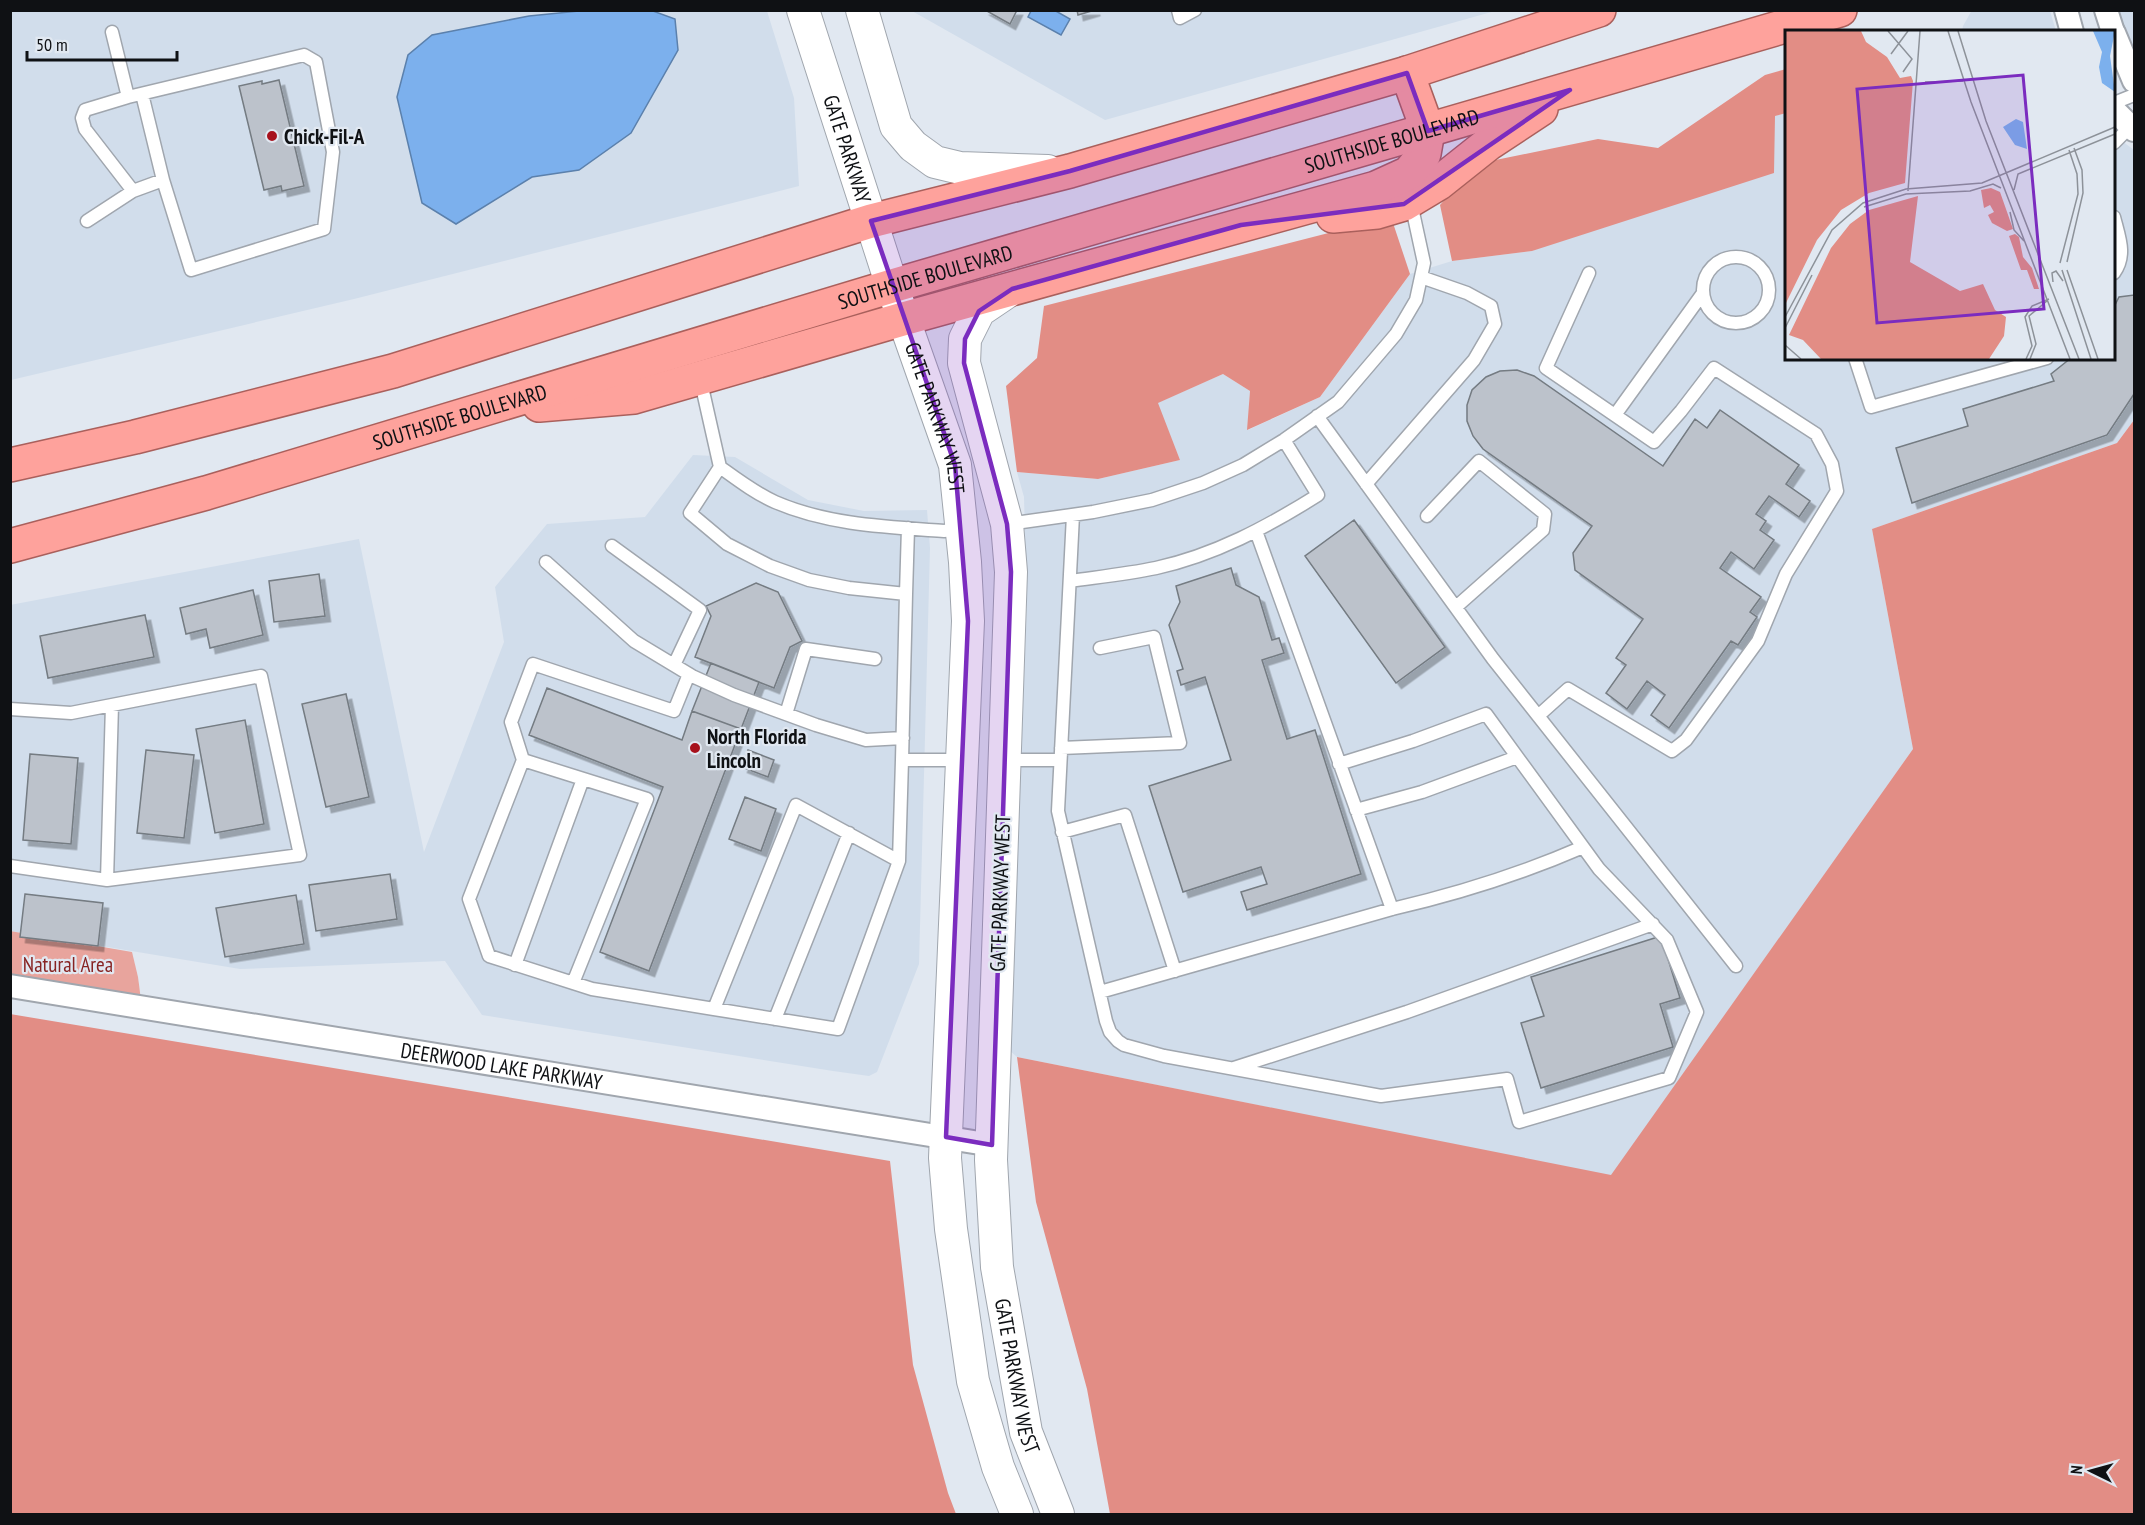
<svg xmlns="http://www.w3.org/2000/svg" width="2145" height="1525" font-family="'PT Sans Narrow',sans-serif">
	<defs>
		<filter id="shadow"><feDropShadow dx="5.5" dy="5.5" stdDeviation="0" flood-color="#0004"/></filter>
	</defs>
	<rect width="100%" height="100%" fill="#e1e8f1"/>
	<path fill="#d1ddeb" d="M1972,10L2050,11L2056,31L1962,32L1963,26Z
		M10,11H767L794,98L799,186L354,299L11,380Z
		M912,11H1495L1105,120Z
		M2116,11H2134V63Z
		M1786,113V358H2114V135L2134,150V420L2117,443L1872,529L1913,749L1611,1176L1017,1057L1009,1050L1027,606L1024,497L1017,472L1098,479L1180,460L1157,403L1223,374L1250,391L1248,430L1320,397L1410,274L1452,261L1532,251L1775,116Z
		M693,455L735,457L808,500L864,511L927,510L930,548L919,964L877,1072L869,1076L833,1071L482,1015L445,961L240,969L11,931L10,605L359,539L424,852L504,642L495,587L547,524L645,517Z"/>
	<path fill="#e8a49d" d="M10,931L132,952L138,977L141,1000L11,978Z"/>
	<path fill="#e28d85" d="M1786,69V113L1775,116L1774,173L1532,251L1452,261L1440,205L1476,164L1598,139L1658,148L1765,75Z
		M1391,217L1410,274L1320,397L1247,430L1250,391L1223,374L1158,403L1180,460L1098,479L1017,472L1006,386L1037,358L1044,306Z
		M2134,420V1514H1110L1087,1389L1036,1202L1017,1057L1611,1175L1913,749L1872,529L2117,443Z
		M10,1014L890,1161L913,1365L948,1493L956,1514H11Z"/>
	<path fill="#7cb0ed" stroke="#5b80ac" stroke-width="1.5" d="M589,10L653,11L675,19L678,50L631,133L579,170L532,177L456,224L422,203L397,97L408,55L432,35L529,16Z
		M1054,10L1070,19L1061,35L1028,17L1031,11Z"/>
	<path fill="#bcc2cb" stroke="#747b82" stroke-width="1.5" filter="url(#shadow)" d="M985,10H1017L1010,24Z
		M1077,10H1095L1078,15Z
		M279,80L304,186L282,191L281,186L264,190L239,86L262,81V84Z
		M2134,295V394L2107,435L1912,503L1896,448L1968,426L1963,409L2054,381L2051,374L2071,358H2114V307L2119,297Z
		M1517,370L1534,376L1663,466L1695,419L1707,428L1720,410L1799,465L1786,484L1810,501L1799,517L1769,496L1756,514L1766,521L1760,530L1774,540L1754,569L1731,552L1720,568L1761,597L1750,612L1757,617L1738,645L1731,641L1669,728L1651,715L1665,695L1647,681L1627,709L1606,693L1626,665L1616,658L1643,619L1575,570L1573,553L1592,526L1483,449L1473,436L1467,421V405L1472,390L1486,377L1500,371Z
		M1354,520L1445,647L1396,683L1305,556Z
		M1231,568L1236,585L1259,597L1272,640L1279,638L1284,653L1262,660L1287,739L1315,730L1361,874L1247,910L1241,892L1267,884L1261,867L1183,892L1149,786L1231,760L1205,677L1181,685L1177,671L1183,669L1169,625L1180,602L1176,586Z
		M319,574L325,616L274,622L269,581Z
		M756,583L778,592L802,641L790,647L774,688L695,657L711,616L706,606Z
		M253,590L263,635L210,648L206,629L186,634L180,608Z
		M145,615L154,657L48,678L40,636Z
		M711,663L759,682L741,729L692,711Z
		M547,688L682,740L692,711L741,729L649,971L600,952L663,787L529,735Z
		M346,694L369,797L326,807L302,704Z
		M245,720L264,824L215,833L196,729Z
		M146,750L194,755L184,838L137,833Z
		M748,750L774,760L768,777L742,767Z
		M30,754L78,758L71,844L23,840Z
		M745,797L776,809L761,851L729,839Z
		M390,874L397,919L316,931L309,885Z
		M25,894L103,903L98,946L20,937Z
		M296,895L304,944L225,957L216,908Z
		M1661,936L1680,998L1660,1004L1673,1047L1541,1088L1521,1023L1544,1016L1531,977Z"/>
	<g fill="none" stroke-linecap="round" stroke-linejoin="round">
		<g stroke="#a0a6ae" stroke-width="15">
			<path id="service" d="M1178,10L1180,18L1195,10
				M112,32L128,97
				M142,94L163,180
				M2114,103L2134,95
				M2114,143L2131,126
				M2114,217C2119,237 2127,255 2114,273
				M87,221L133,191L163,180L191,270L324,229L333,152L316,62L304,55L128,97L85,110L82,118L85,129L133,191
				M1703 290a33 33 0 1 1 66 0a33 33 0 1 1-66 0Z
				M1855,358L1871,407L2047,358
				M700,378L720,467L690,513L727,544L770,566L809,580L849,588L906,594L902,760
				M1615,415L1703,293
				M1317,416L1493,659L1736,966
				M720,467C738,480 755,493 775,502C828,525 887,527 944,531L960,529
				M1366,484L1474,360L1495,324L1491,306L1467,293L1421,277
				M1073,515L1058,811L1106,1021L1110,1032L1118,1041L1124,1045L1164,1056L1381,1096L1507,1079L1519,1122L1669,1078L1697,1012L1667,940L1599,869L1486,714L1413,741L1339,764
				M1427,516L1479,461L1545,514L1543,530L1456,607
				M1008,524L1093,512L1152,500L1203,483L1243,465L1284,440L1338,402L1396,334L1416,300L1424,263L1411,203
				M1256,531L1392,909
				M612,546L700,610L674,665
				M546,562L634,641L692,676L734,695L816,725L866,740L903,738
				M1070,581C1098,577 1127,574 1156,568C1215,555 1267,527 1318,495L1284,440
				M906,594L908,528
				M10,709L71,713L261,676L300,855L107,880L10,866
				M786,714L806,649L875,659
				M1538,716L1568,689L1672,751L1686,740L1758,641L1786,574L1837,491L1832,464L1816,434L1714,368L1681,411L1654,442L1546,368L1589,273
				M1061,748L1180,743L1154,637L1100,648
				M523,760L511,722L533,664L674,711L689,674
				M1006,760H1060
				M1356,810L1422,792L1517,757
				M1062,832L1125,815L1175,971
				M899,861L796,805L714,1009L838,1029L899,861L902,760H960
				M107,880L112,705
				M515,965L583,779
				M573,983L647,799L523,760L469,899L489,956L592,989L714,1009
				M1100,992L1392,909C1457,894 1521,874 1583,847
				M775,1019L849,833
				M1234,1068L1407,1012L1653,924"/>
		</g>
		<g stroke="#a0a6ae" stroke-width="26">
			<g id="minor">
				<path d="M2066,10L2072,32"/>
				<path d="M2106,10L2113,32"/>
				<path d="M2114,33L2134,81"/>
				<path d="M2114,110L2134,130"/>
				<path id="s1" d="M10,986L992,1145"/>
			</g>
		</g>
		<g stroke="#a0a6ae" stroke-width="34">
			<g id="secondary">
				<path id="s2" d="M803,10L892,286L955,465L965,562L968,621L945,1158L951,1229L973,1381L998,1467L1017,1514"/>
				<path d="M862,10L896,126L913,146L935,162L960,168L1048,171"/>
				<path id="s3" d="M1010,290L979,311L965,339L964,363L1007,524L1011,572L991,1160L997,1267L1026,1432L1058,1514"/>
			</g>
		</g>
		<g stroke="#aa605c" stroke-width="36">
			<g id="trunk">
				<path d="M1333,216L1377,212L1404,204L1439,183L1488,144L1541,109"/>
				<path d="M539,405L634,397L903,319L1376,188L1409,173L1424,154L1428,131L1407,73"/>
				<path d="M10,465L135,437L393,371L871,221L1070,171L1407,73L1599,10"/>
				<path id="s4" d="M10,546L206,493L892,286L1840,10"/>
			</g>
		</g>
		<use href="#service" stroke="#fff" stroke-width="12"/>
		<use href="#minor" stroke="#fff" stroke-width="22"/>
		<use href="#secondary" stroke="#fff" stroke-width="32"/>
		<use href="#trunk" stroke="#fea29c" stroke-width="33"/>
	</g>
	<path fill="#7b2cbf" fill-opacity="0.2" stroke="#7b2cbf" stroke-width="4.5" stroke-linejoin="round" d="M1407,73L1428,131L1570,90L1404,204L1241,225L1012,289L979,311L965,339L964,363L1007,524L1011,572L992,1145L946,1137L968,621L955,465L871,221L1070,171Z"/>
	<g fill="#a7111c" stroke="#e1e8f1" stroke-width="2">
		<circle cx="272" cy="136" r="6"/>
		<circle cx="695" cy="748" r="6"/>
	</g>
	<g text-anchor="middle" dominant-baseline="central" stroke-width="4.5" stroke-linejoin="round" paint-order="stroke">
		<g font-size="21" font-weight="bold" fill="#0f1114" stroke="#e1e8f1" text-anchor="start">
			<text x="284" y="136">Chick-Fil-A</text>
			<text x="707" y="736">North Florida<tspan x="707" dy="24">Lincoln</tspan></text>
		</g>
		<g font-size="21" fill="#0f1114" stroke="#e1e8f1">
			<text stroke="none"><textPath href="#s4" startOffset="1440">SOUTHSIDE BOULEVARD</textPath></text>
			<text stroke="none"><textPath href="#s2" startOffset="146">GATE PARKWAY</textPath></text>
			<text stroke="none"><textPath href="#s4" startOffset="954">SOUTHSIDE BOULEVARD</textPath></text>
			<text stroke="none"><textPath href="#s4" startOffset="468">SOUTHSIDE BOULEVARD</textPath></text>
			<text stroke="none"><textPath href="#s2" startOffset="429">GATE PARKWAY WEST</textPath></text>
			<text transform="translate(1000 893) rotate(-88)">GATE PARKWAY WEST</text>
			<text stroke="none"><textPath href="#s1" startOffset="498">DEERWOOD LAKE PARKWAY</textPath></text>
			<text stroke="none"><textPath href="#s3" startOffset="1114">GATE PARKWAY WEST</textPath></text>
		</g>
		<g font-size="21" fill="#872423" stroke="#e1e8f1">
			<text x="68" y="964">Natural Area</text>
		</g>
	</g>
	<g transform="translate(1785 30)">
		<rect width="330" height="330" fill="#e1e8f1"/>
		<path d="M0,1H76L81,12L102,27L115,48L126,46L128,51L120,153L84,163L56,180L32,210L0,275ZM206,158L215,162L228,199L222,201L207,193L203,185L209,182L205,175L199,178L196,160ZM133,166L125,232L175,261L198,254L210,280L221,287L219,306L204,329H36L18,310L4,305L46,218L65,194L84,180ZM230,204L234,207L238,227L247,238L254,259H249L242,240H236L224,206Z" fill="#e28d85"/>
		<path d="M308,1H330L325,26L330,62L317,53L314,37L317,22ZM231,89L238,92L242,119L230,115L218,97Z" fill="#7cb0ed"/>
		<path fill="none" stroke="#8d9299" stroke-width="1.5" d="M103,1L127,29L118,42M163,1L186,72L285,329M173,1L201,91L294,329M106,24L123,1M140,52L178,51M229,160L233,144L330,104M123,161L135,1M79,177L121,164L185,161L208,154L216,158M225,182L229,200L239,211M282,232L298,163L297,140L289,118M275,233L293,164L292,144L284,120M277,240L306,329M282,240L313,329M268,252L267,243L271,241L278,251M0,287L47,200L78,173L121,159L197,153L330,97M0,298L27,245M0,315L16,329M241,329L247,316L240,287L247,276L264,269M245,329L251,314L244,286L262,271"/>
		<path fill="#7b2cbf" fill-opacity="0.15" stroke="#7b2cbf" stroke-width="3" d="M238,45L259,279L92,293L72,59Z"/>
		<rect width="330" height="330" fill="none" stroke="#0f1114" stroke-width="3"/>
	</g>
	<rect width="2145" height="1525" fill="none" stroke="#0f1114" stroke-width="24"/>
	<g transform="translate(2091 1471) rotate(275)" stroke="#e1e8f1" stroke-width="4.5" paint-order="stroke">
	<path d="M0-4.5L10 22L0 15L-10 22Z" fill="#0f1114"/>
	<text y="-9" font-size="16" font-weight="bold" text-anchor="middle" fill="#0f1114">N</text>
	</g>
	<path d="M27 51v9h150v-9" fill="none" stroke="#0f1114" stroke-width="3"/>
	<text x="36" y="51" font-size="18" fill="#0f1114" stroke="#e1e8f1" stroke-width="4.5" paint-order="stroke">50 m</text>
</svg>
